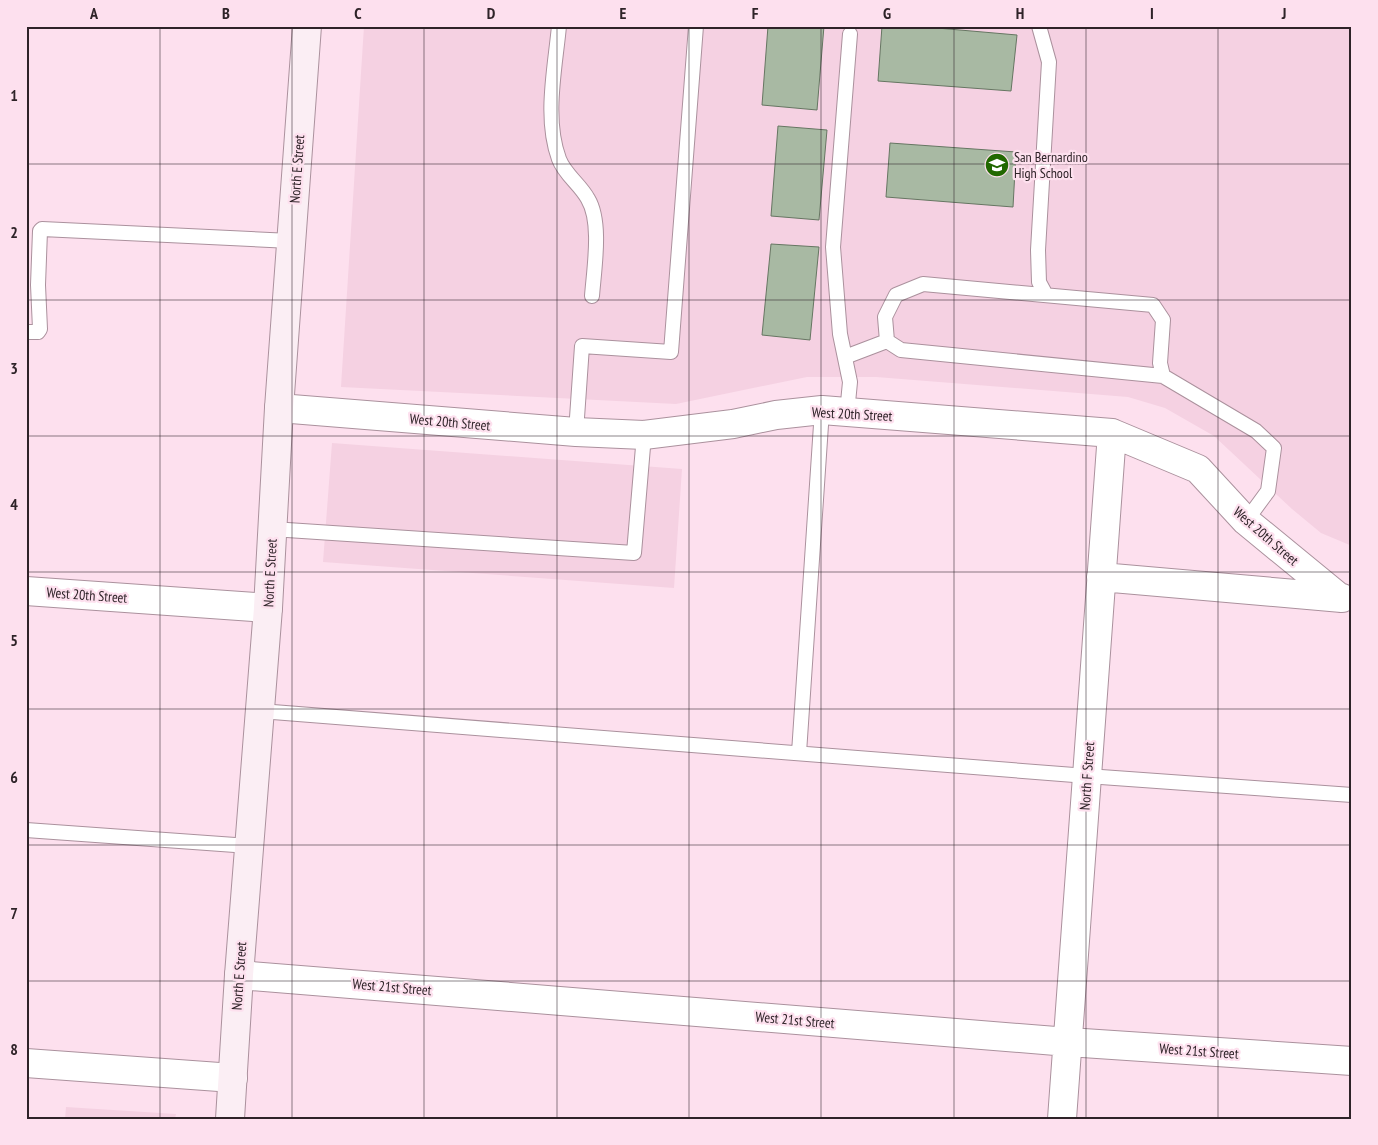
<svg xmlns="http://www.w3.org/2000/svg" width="1378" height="1145" font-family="'PT Sans Narrow',sans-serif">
	<rect width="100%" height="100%" fill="#fde0ee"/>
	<path fill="#f5d1e2" d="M364,26H1352V546L1321,533L1292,509L1214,436L1165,408L1128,397L876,377H807L676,404L341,387Z
		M332,443L682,469L674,588L323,562Z
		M66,1107L176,1114L175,1119H65Z"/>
	<path fill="#a8b9a3" stroke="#667662" d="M768,26H824L817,110L762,105Z
		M882,26H914L1017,35L1011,91L878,81Z
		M778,126L827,130L819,220L771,216Z
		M890,143L1016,152L1013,207L886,197Z
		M771,244L819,247L810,340L762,335Z"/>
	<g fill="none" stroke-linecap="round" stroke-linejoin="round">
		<g stroke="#ab919d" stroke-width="16">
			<path id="service" d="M559,26C555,69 544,118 559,159C565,175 580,184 588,199C602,222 594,269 592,296
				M1039,26L1049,62L1038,250L1039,282L1046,295
				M26,332H38L40,329L38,285L40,231L42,229L291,241
				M845,357L887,341
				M1163,376L1160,363L1163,320L1153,305L923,284L896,295L885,317L887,341L901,350L1163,376L1256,431L1274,448L1268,491L1246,521
				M847,413L850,382L840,334L833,247L850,34
				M576,432L582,346L671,352L696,26
				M272,529L634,553L644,435
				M260,711L1087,776L1352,795
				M799,753L822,410
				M26,830L249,846"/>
		</g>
		<g stroke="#ab919d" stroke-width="30">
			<path id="minor" d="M279,408L576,432L644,435L733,424L776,415L822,410L1112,433L1198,469L1246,521L1340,598
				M1101,577L1342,598
				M26,591L268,608
				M239,975L1068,1042L1352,1061
				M26,1063L233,1078
				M1062,1119L1112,433"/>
		</g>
		<g stroke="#ab919d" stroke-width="30">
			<path id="secondary" d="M230,1119L239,975L268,608L279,408L307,26"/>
		</g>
		<use href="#service" stroke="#fff" stroke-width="14"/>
		<use href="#minor" stroke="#fff" stroke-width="28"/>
		<use href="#secondary" stroke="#fbeef4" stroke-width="28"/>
	</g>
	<path fill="none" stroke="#2e2328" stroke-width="1" stroke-opacity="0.55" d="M160,26V1119M292,26V1119M424,26V1119M557,26V1119M689,26V1119M821,26V1119M954,26V1119M1086,26V1119M1218,26V1119M26,164H1352M26,300H1352M26,436H1352M26,572H1352M26,709H1352M26,845H1352M26,981H1352"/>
	<defs>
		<g id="school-disc" transform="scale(1.25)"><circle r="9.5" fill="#216800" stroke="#fde0ee"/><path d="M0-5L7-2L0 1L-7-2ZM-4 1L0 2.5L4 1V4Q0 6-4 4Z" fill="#fff"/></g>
	</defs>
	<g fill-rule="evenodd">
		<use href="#school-disc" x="997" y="165"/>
	</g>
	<g text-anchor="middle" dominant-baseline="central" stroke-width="4.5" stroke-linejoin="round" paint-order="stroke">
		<g font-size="14" fill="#2e2328" stroke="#fde0ee" text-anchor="start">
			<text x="1014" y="157">San Bernardino<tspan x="1014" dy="16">High School</tspan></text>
		</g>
		<g font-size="14" fill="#2e2328" stroke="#fde0ee">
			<text transform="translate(297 169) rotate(-86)">North E Street</text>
			<text transform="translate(852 414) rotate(3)">West 20th Street</text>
			<text transform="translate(450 422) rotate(5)">West 20th Street</text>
			<text transform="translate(1266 536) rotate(41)">West 20th Street</text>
			<text transform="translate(270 573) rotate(-87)">North E Street</text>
			<text transform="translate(87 595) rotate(4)">West 20th Street</text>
			<text transform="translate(1087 776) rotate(-86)">North F Street</text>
			<text transform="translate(239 976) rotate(-86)">North E Street</text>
			<text transform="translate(392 987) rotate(5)">West 21st Street</text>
			<text transform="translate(795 1020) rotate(5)">West 21st Street</text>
			<text transform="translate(1199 1051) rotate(4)">West 21st Street</text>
		</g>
	</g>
	<rect width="1378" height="1145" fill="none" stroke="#fde0ee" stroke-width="55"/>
	<rect x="28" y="28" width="1322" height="1090" fill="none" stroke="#2e2328" stroke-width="2"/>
	<g font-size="16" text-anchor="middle" font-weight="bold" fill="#2e2328">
		<text x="94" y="19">A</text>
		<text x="226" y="19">B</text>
		<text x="358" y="19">C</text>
		<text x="491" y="19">D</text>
		<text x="623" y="19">E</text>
		<text x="755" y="19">F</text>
		<text x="887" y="19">G</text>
		<text x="1020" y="19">H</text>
		<text x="1152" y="19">I</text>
		<text x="1284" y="19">J</text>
		<text x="14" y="101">1</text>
		<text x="14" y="238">2</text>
		<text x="14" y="374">3</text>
		<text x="14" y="510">4</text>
		<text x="14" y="646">5</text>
		<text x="14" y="783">6</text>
		<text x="14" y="919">7</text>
		<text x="14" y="1055">8</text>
	</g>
</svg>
